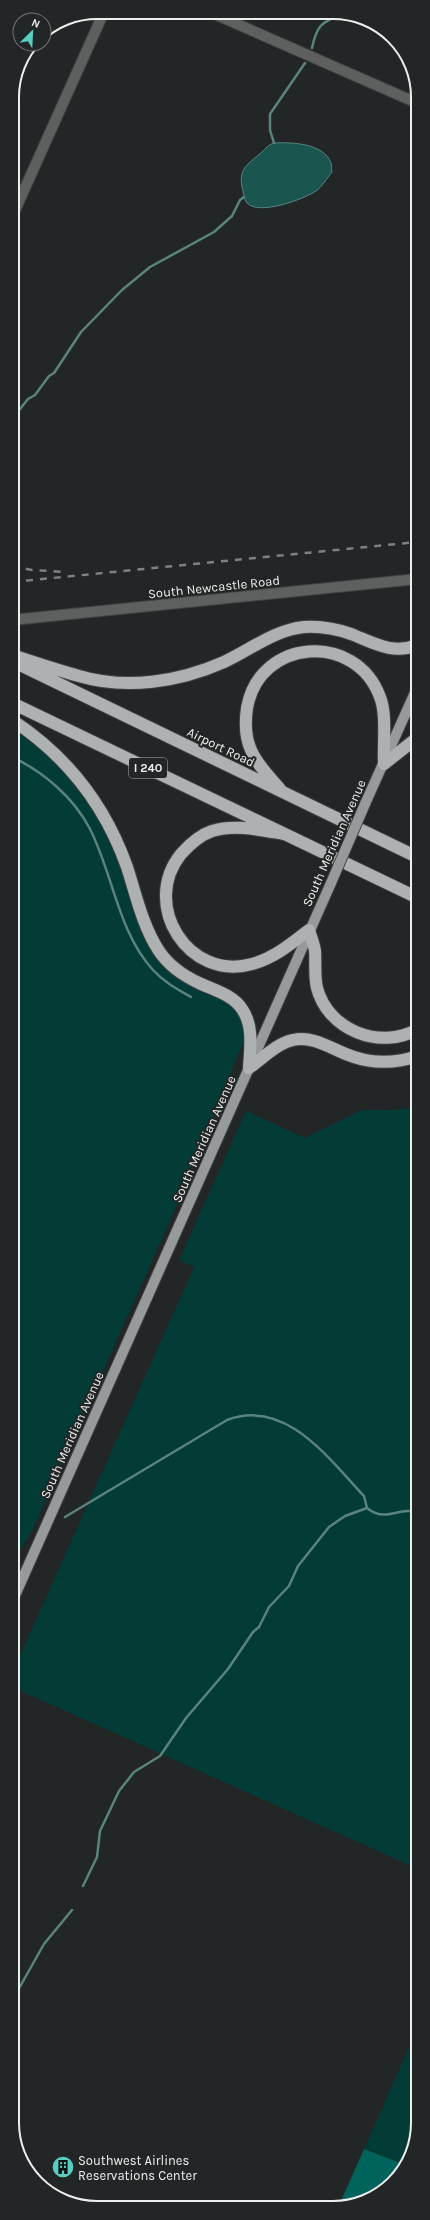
<svg xmlns="http://www.w3.org/2000/svg" width="430" height="2220" font-family="Karla,sans-serif">
	<rect width="100%" height="100%" fill="#232626"/>
	<path fill="#033b36" d="M12,723L30,736L77,783L111,838L149,943L226,999L241,1016L245,1038L176,1207L31,1533L13,1561Z
		M418,1107V1869L21,1691L17,1686V1671L14,1669L194,1267L179,1260L246,1111L305,1138L362,1110H392Z
		M418,2027C418,2065 426,2134 405,2165L364,2149Z"/>
	<path fill="#00645c" d="M364,2149L405,2165L393,2183L347,2206L341,2201Z"/>
	<path fill="#1b554f" stroke="#5a837f" d="M274,143C291,142 324,143 331,163C332,166 331,169 332,172C327,178 322,187 316,191C304,199 259,216 247,203C244,199 244,195 243,191C237,169 247,165 262,152C266,148 268,145 274,143Z"/>
	<g fill="none" stroke-linecap="round" stroke-linejoin="round">
		<path stroke="#5a837f" stroke-width="2.5" d="M312,48C317,25 321,23 341,14
			M274,143L270,130V114L305,63
			M12,419L28,399L35,395L49,376L54,373L81,332L122,290L150,267L214,232L232,216L240,200L244,197
			M12,757C44,772 74,798 90,829C113,874 118,932 153,970C164,982 177,989 191,997
			M65,1517L227,1420C286,1398 328,1458 364,1496L367,1508
			M83,1886L97,1857L100,1831L119,1791L134,1772L160,1756L186,1718L228,1669L253,1632L259,1627L269,1607L289,1586L298,1566L329,1527L345,1516L367,1508C387,1524 400,1505 418,1513
			M13,1999L44,1944L72,1910"/>
		<g stroke="#3f4242" stroke-width="12">
			<path id="minor" d="M212,13L417,103
				M12,217L104,12
				M12,620L417,579"/>
		</g>
		<g stroke="#3f4242" stroke-width="12">
			<path id="major" d="M365,804L417,688
				M13,1600L331,883"/>
		</g>
		<g stroke="#3f4242" stroke-width="14">
			<path id="highway" d="M15,656C36,663 57,670 79,676C126,690 179,682 224,662C250,650 274,630 304,627C320,626 337,629 351,634C374,643 393,655 417,645
				M12,661L417,857
				M12,703L418,898
				M12,720C67,756 105,805 127,867C136,895 143,927 159,951C169,966 184,976 199,983C214,990 233,995 242,1009C254,1026 250,1049 249,1068
				M384,764L417,738
				M280,789C270,777 257,765 251,750C245,737 245,722 247,708C259,638 356,631 380,697C387,714 383,744 384,764
				M284,834C261,830 235,824 212,831C200,835 189,845 181,854C140,905 189,982 252,964C274,958 291,944 309,930C311,937 314,944 315,951C316,963 314,975 317,988C328,1030 380,1051 418,1029
				M249,1068C262,1059 277,1043 293,1040C315,1035 334,1051 354,1057C375,1064 397,1063 418,1056"/>
		</g>
		<use href="#minor" stroke="#5e6060" stroke-width="10"/>
		<use href="#major" stroke="#979a9a" stroke-width="10"/>
		<use href="#highway" stroke="#adb1b1" stroke-width="12"/>
		<path stroke="#7e8180" stroke-width="2.5" stroke-dasharray="7 7" stroke-linecap="butt" d="M12,566L32,570L66,572
			M12,582L417,542"/>
		<g stroke="#3f4242" stroke-width="12" stroke-linecap="butt">
			<path id="major-bridge" d="M331,883L365,804"/>
		</g>
		<use href="#major-bridge" stroke="#979a9a" stroke-width="10"/>
	</g>
	<defs>
		<g id="building-disc" transform="scale(1.15)"><circle r="9.5" fill="#57cec1" stroke="#232626"/><path d="M-4-6H4V6H1V3H-1V6H-4ZM-2.5-4.3h1.7v1.8h-1.7ZM.8-4.3h1.7v1.8H.8ZM-2.5-1h1.7V.8h-1.7ZM.8-1h1.7V.8H.8Z" fill="#111"/></g>
	</defs>
	<g fill-rule="evenodd">
		<use href="#building-disc" x="63" y="2167"/>
	</g>
	<g text-anchor="middle" dominant-baseline="central" stroke-width="4" stroke-linejoin="round" paint-order="stroke">
		<rect fill="#232626" stroke="#b0b3b2" stroke-width="1" x="129" y="758" width="38" height="20" rx="3"/>
		<g font-size="12" font-weight="bold" fill="#edefee">
			<text x="148" y="768">I 240</text>
		</g>
		<g font-size="13" fill="#edefee" stroke="#232626">
			<text transform="translate(214 587) rotate(-6)">South Newcastle Road</text>
			<text transform="translate(221 747) rotate(26)">Airport Road</text>
			<text transform="translate(334 843) rotate(-66)">South Meridian Avenue</text>
			<text transform="translate(204 1139) rotate(-66)">South Meridian Avenue</text>
			<text transform="translate(72 1435) rotate(-66)">South Meridian Avenue</text>
		</g>
		<g font-size="13" fill="#edefee" stroke="#232626" text-anchor="start">
			<text x="78" y="2160">Southwest Airlines<tspan x="78" dy="15">Reservations Center</tspan></text>
		</g>
	</g>
	<path d="M0 0H430V2220H0ZM97 19H333A78 78 0 0 1 411 97V2123A78 78 0 0 1 333 2201H97A78 78 0 0 1 19 2123V97A78 78 0 0 1 97 19Z" fill="#232626" fill-rule="evenodd"/>
	<path fill="none" stroke="#edefee" stroke-width="2" d="M97 19H333A78 78 0 0 1 411 97V2123A78 78 0 0 1 333 2201H97A78 78 0 0 1 19 2123V97A78 78 0 0 1 97 19Z"/>
	<g transform="translate(32 32) rotate(24)"><circle r="19" fill="#232626" stroke="#747676"/>
	<path d="M0-3L7 15L0 10L-7 15Z" fill="#57cec1"/>
	<text y="-6" font-size="11" font-weight="bold" text-anchor="middle" fill="#edefee">N</text>
	</g>
</svg>
